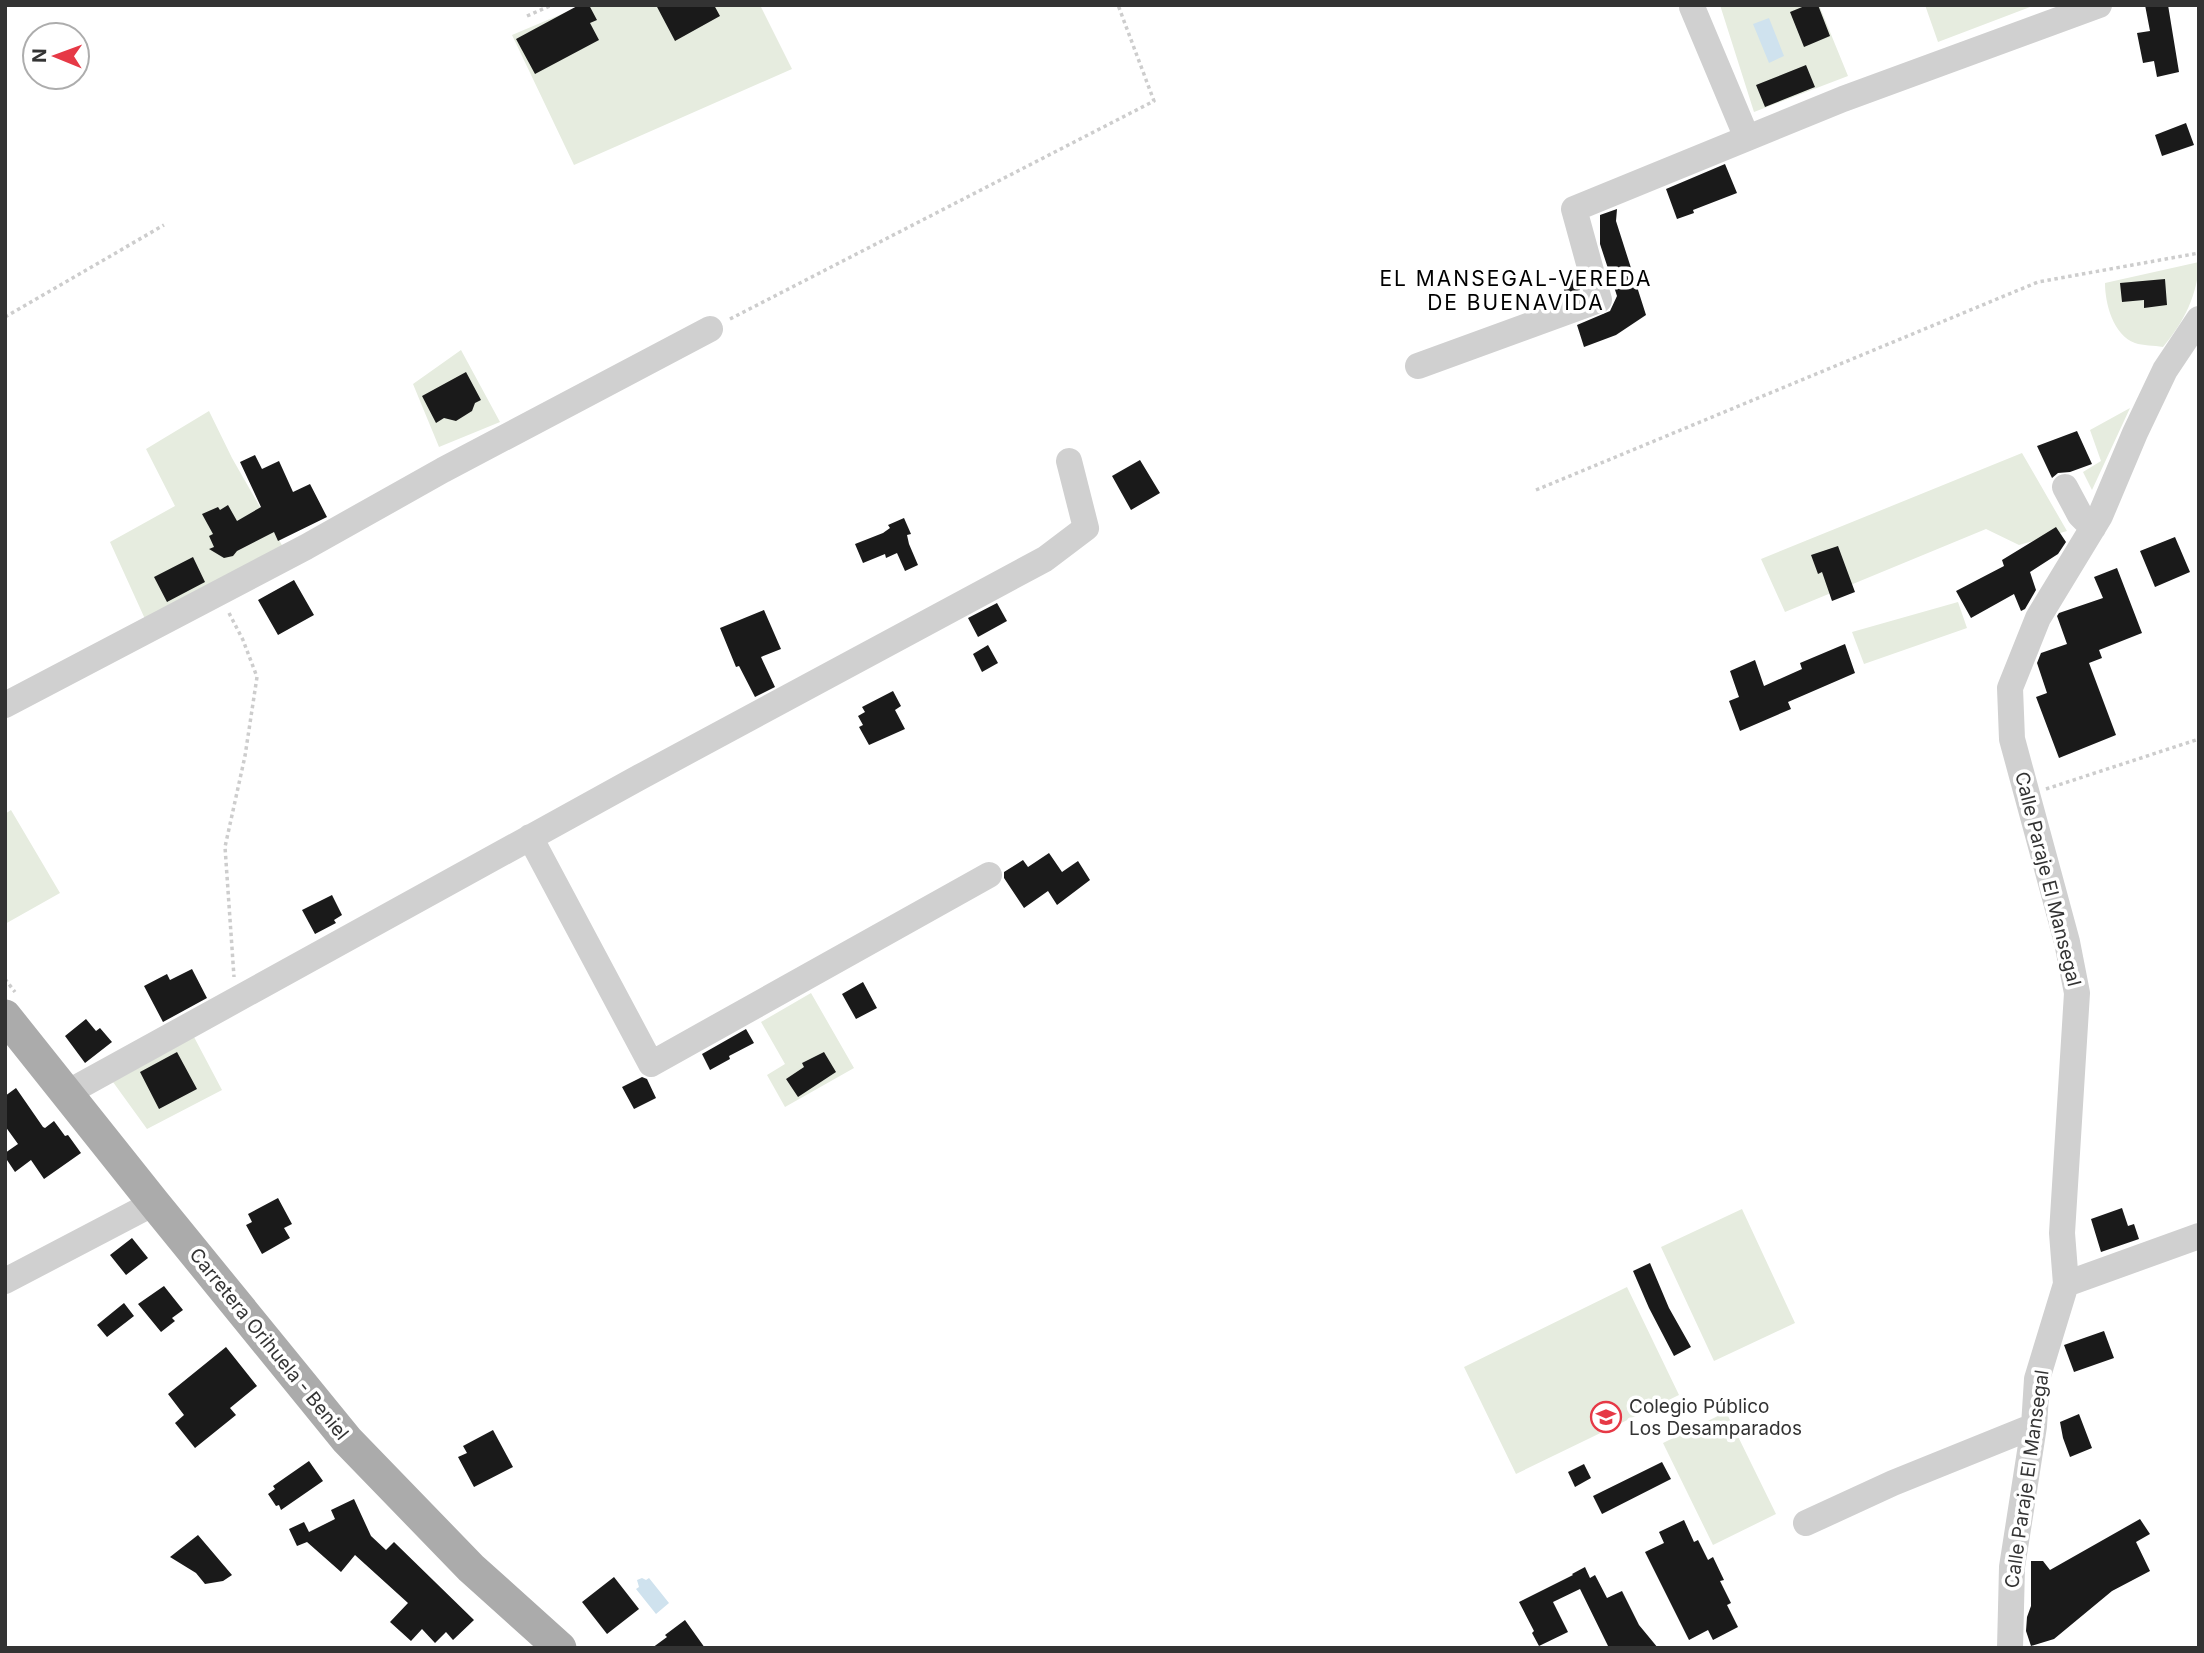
<svg xmlns="http://www.w3.org/2000/svg" width="2204" height="1653" font-family="Inter,sans-serif">
	<rect width="100%" height="100%" fill="#fff"/>
	<path fill="#e6ecdf" d="M583,5H760L792,69L574,165L512,35Z
		M1720,5H1819L1848,76L1754,112Z
		M1925,5H2035L1938,42Z
		M2199,262C2198,294 2184,322 2163,347C2154,345 2143,346 2135,343C2113,335 2105,303 2105,283Z
		M461,350L500,422L439,447L413,384Z
		M2130,408L2092,490L2083,472L2101,461L2090,430Z
		M209,411L232,458L283,547L145,619L110,542L175,506L146,449Z
		M2022,453L2067,531L2019,545L1986,529L1785,612L1761,559Z
		M1958,602L1967,628L1864,664L1852,632Z
		M11,810L60,893L5,924V814Z
		M811,993L854,1068L785,1107L767,1075L785,1064L761,1022Z
		M194,1037L222,1090L147,1129L113,1082Z
		M1742,1209L1795,1323L1714,1361L1661,1247Z
		M1627,1287L1679,1395L1516,1474L1464,1367Z
		M1726,1412L1776,1514L1713,1545L1663,1443Z"/>
	<path fill="#cfe2ee" d="M1769,18L1784,56L1769,63L1753,24Z
		M642,1578L646,1580L649,1578L669,1603L656,1614L636,1589L639,1587L637,1580Z"/>
	<path fill="#1a1a1a" d="M579,5H589L597,20L590,23L599,40L535,74L516,39Z
		M656,5H714L720,16L675,41Z
		M1807,5H1818L1830,36L1804,47L1790,12Z
		M2145,5H2168L2179,72L2157,77L2154,61L2143,63L2137,33L2150,31Z
		M1806,65L1815,87L1765,107L1756,85Z
		M2186,123L2194,145L2162,156L2155,135Z
		M1725,164L1737,193L1693,210L1694,213L1677,219L1666,189Z
		M1617,209L1616,221L1646,315L1616,335L1584,347L1577,325L1610,311L1617,296L1600,244V215Z
		M1576,274L1580,290L1566,295L1560,279Z
		M2165,279L2167,305L2144,308V300L2122,302L2120,283Z
		M466,372L481,400L475,403L472,411L456,421L444,418L436,423L422,396Z
		M2077,431L2092,464L2070,472L2058,473L2052,478L2037,446Z
		M255,455L262,469L279,461L293,492L310,484L327,517L278,541L274,532L237,551L233,556L224,558L209,549L214,547L209,536L213,534L202,514L218,507L220,510L228,505L237,521L261,507L240,462Z
		M1140,460L1160,493L1131,510L1112,476Z
		M904,518L911,534L907,535L909,544L918,565L905,571L897,553L886,558L885,554L863,563L855,544L883,533L890,528L888,525Z
		M2056,527L2066,542L2058,554L2030,572L2036,590L2025,609L2021,611L2014,594L1971,618L1956,591L2004,566L2002,560Z
		M2175,537L2190,572L2155,587L2140,551Z
		M1838,546L1855,592L1832,601L1822,572L1818,574L1811,555Z
		M193,557L205,582L167,602L154,577Z
		M2117,568L2142,633L2099,650L2102,658L2089,663L2116,735L2059,758L2036,697L2047,693L2037,663L2041,653L2067,644L2057,616L2059,613L2103,598L2094,577Z
		M294,580L314,615L278,635L258,600Z
		M997,603L1007,621L978,637L968,618Z
		M764,610L781,649L761,657L775,687L755,697L739,666L736,667L720,628Z
		M1845,644L1855,673L1788,702L1791,709L1740,731L1729,701L1739,697L1730,671L1755,660L1764,686L1802,669L1800,663Z
		M988,645L998,663L982,672L973,654Z
		M893,691L901,706L895,710L905,729L869,745L859,727L863,725L858,716L865,712L862,707Z
		M1049,853L1062,872L1078,861L1090,880L1057,905L1048,891L1024,908L1004,878V872L1023,860L1028,867Z
		M332,895L342,915L334,920L336,923L315,934L302,910Z
		M192,969L207,998L163,1022L144,986L167,974L170,980Z
		M863,982L877,1008L856,1019L842,994Z
		M86,1019L96,1031L100,1028L112,1042L85,1063L65,1036Z
		M746,1029L754,1043L729,1056L730,1059L710,1070L702,1054Z
		M177,1052L197,1089L159,1109L140,1072Z
		M824,1052L836,1072L798,1097L786,1079L804,1067L802,1063Z
		M642,1077L647,1079L656,1098L634,1109L622,1087Z
		M16,1088L43,1127L45,1128L54,1121L65,1136L68,1135L81,1153L44,1179L31,1160L15,1172L5,1157V1153L18,1144L5,1126V1096Z
		M278,1198L292,1224L284,1228L290,1238L262,1254L246,1225L252,1222L248,1214Z
		M2122,1208L2128,1226L2134,1224L2139,1239L2101,1252L2091,1219Z
		M132,1238L148,1258L126,1275L110,1255Z
		M1650,1263L1669,1308L1691,1347L1674,1356L1649,1308L1633,1271Z
		M164,1286L183,1310L172,1318L175,1321L161,1332L138,1304Z
		M124,1303L134,1316L107,1337L97,1325Z
		M2104,1331L2114,1358L2074,1372L2064,1345Z
		M226,1347L257,1386L230,1408L236,1415L195,1448L175,1423L184,1415L168,1394Z
		M2079,1414L2092,1448L2070,1457L2063,1438L2060,1422Z
		M493,1430L513,1467L474,1487L458,1457L467,1453L463,1446Z
		M309,1461L323,1481L281,1510L279,1505L276,1506L268,1494L275,1489L273,1486Z
		M1662,1462L1671,1479L1602,1514L1593,1496Z
		M1584,1464L1591,1478L1575,1487L1568,1472Z
		M354,1499L371,1536L386,1550L394,1542L474,1620L453,1640L446,1632L435,1643L422,1629L411,1641L390,1622L408,1603L355,1555L341,1572L307,1542L297,1546L289,1529L304,1522L309,1532L335,1519L331,1510Z
		M2140,1519L2150,1534L2136,1542L2150,1571L2112,1591L2054,1639L2031,1646L2026,1631L2027,1617L2031,1606V1561H2043L2050,1570Z
		M1684,1520L1694,1542L1698,1540L1708,1560L1713,1557L1724,1580L1720,1581L1731,1603L1727,1605L1738,1627L1713,1640L1708,1630L1689,1640L1645,1552L1664,1543L1659,1532Z
		M198,1535L232,1575L223,1581L205,1584L196,1573L170,1557Z
		M1585,1567L1590,1578L1595,1575L1607,1598L1622,1591L1639,1625L1658,1648H1609L1580,1589L1553,1602L1568,1632L1539,1646L1532,1633L1534,1631L1519,1602L1573,1575L1572,1574Z
		M614,1577L639,1609L607,1634L582,1602Z
		M685,1620L705,1648H652L667,1637L665,1635Z"/>
	<g fill="none" stroke-linecap="round" stroke-linejoin="round">
		<path stroke="#cdcdcd" stroke-width="3.5" stroke-dasharray="3.5 3.5" stroke-linecap="butt" d="M527,16L552,5
			M5,317L164,225
			M730,319L1154,101L1118,5
			M1536,490L2038,282L2199,253
			M229,613L243,640L257,677L245,756L225,847L234,977
			M2046,789L2199,739
			M5,979L15,992"/>
		<path stroke="#d0d0d0" stroke-width="26" d="M1692,7L1747,138
			M1418,366L1599,300L1574,209L1843,99L2099,5
			M2065,487L2080,515L2093,528
			M5,705L306,547L443,470L710,329
			M530,837L651,1064L989,875
			M67,1093L640,777L1045,559L1086,528L1069,461
			M5,1281L154,1203
			M2066,1284L2199,1236
			M1806,1523L1893,1483L2034,1426
			M2010,1648L2012,1567L2034,1426L2037,1379L2066,1284L2062,1233L2077,993L2067,942L2012,739L2010,688L2038,618L2100,516L2135,433L2165,370L2199,319"/>
		<path stroke="#ababab" stroke-width="33" d="M5,1016L154,1203L347,1440L471,1568L560,1648"/>
	</g>
	<defs>
		<g id="school-ring" transform="scale(1.575)"><circle r="9.5" fill="#fff" stroke="#e63946" stroke-width="1.5"/><path d="M0-5L7-2L0 1L-7-2ZM-4 1L0 2.5L4 1V4Q0 6-4 4Z" fill="#e63946"/></g>
	</defs>
	<g fill-rule="evenodd">
		<use href="#school-ring" x="1606" y="1417"/>
	</g>
	<g text-anchor="middle" dominant-baseline="central" stroke-width="7" stroke-linejoin="round" paint-order="stroke">
		<g font-size="19" fill="#333" stroke="#fff">
			<text transform="translate(2048 879) rotate(76)">Calle Paraje El Mansegal</text>
			<text transform="translate(269 1344) rotate(51)">Carretera Orihuela - Beniel</text>
			<text transform="translate(2027 1479) rotate(-82)">Calle Paraje El Mansegal</text>
		</g>
		<g font-size="19" fill="#333" stroke="#fff" text-anchor="start">
			<text x="1629" y="1406">Colegio Público<tspan x="1629" dy="22">Los Desamparados</tspan></text>
		</g>
		<g font-size="21" letter-spacing="2" fill="#000" stroke="#fff">
			<text x="1516" y="278">EL MANSEGAL-VEREDA<tspan x="1516" dy="24">DE BUENAVIDA</tspan></text>
		</g>
	</g>
	<rect width="2204" height="1653" fill="none" stroke="#333333" stroke-width="14"/>
	<g transform="translate(56 56) rotate(271)"><circle r="33" fill="#ffffff" stroke="#adadad" stroke-width="2"/>
	<path d="M0-5L12 26L0 18L-12 26Z" fill="#e63946"/>
	<text y="-10" font-size="19" font-weight="bold" text-anchor="middle" fill="#333333">N</text>
	</g>
</svg>
